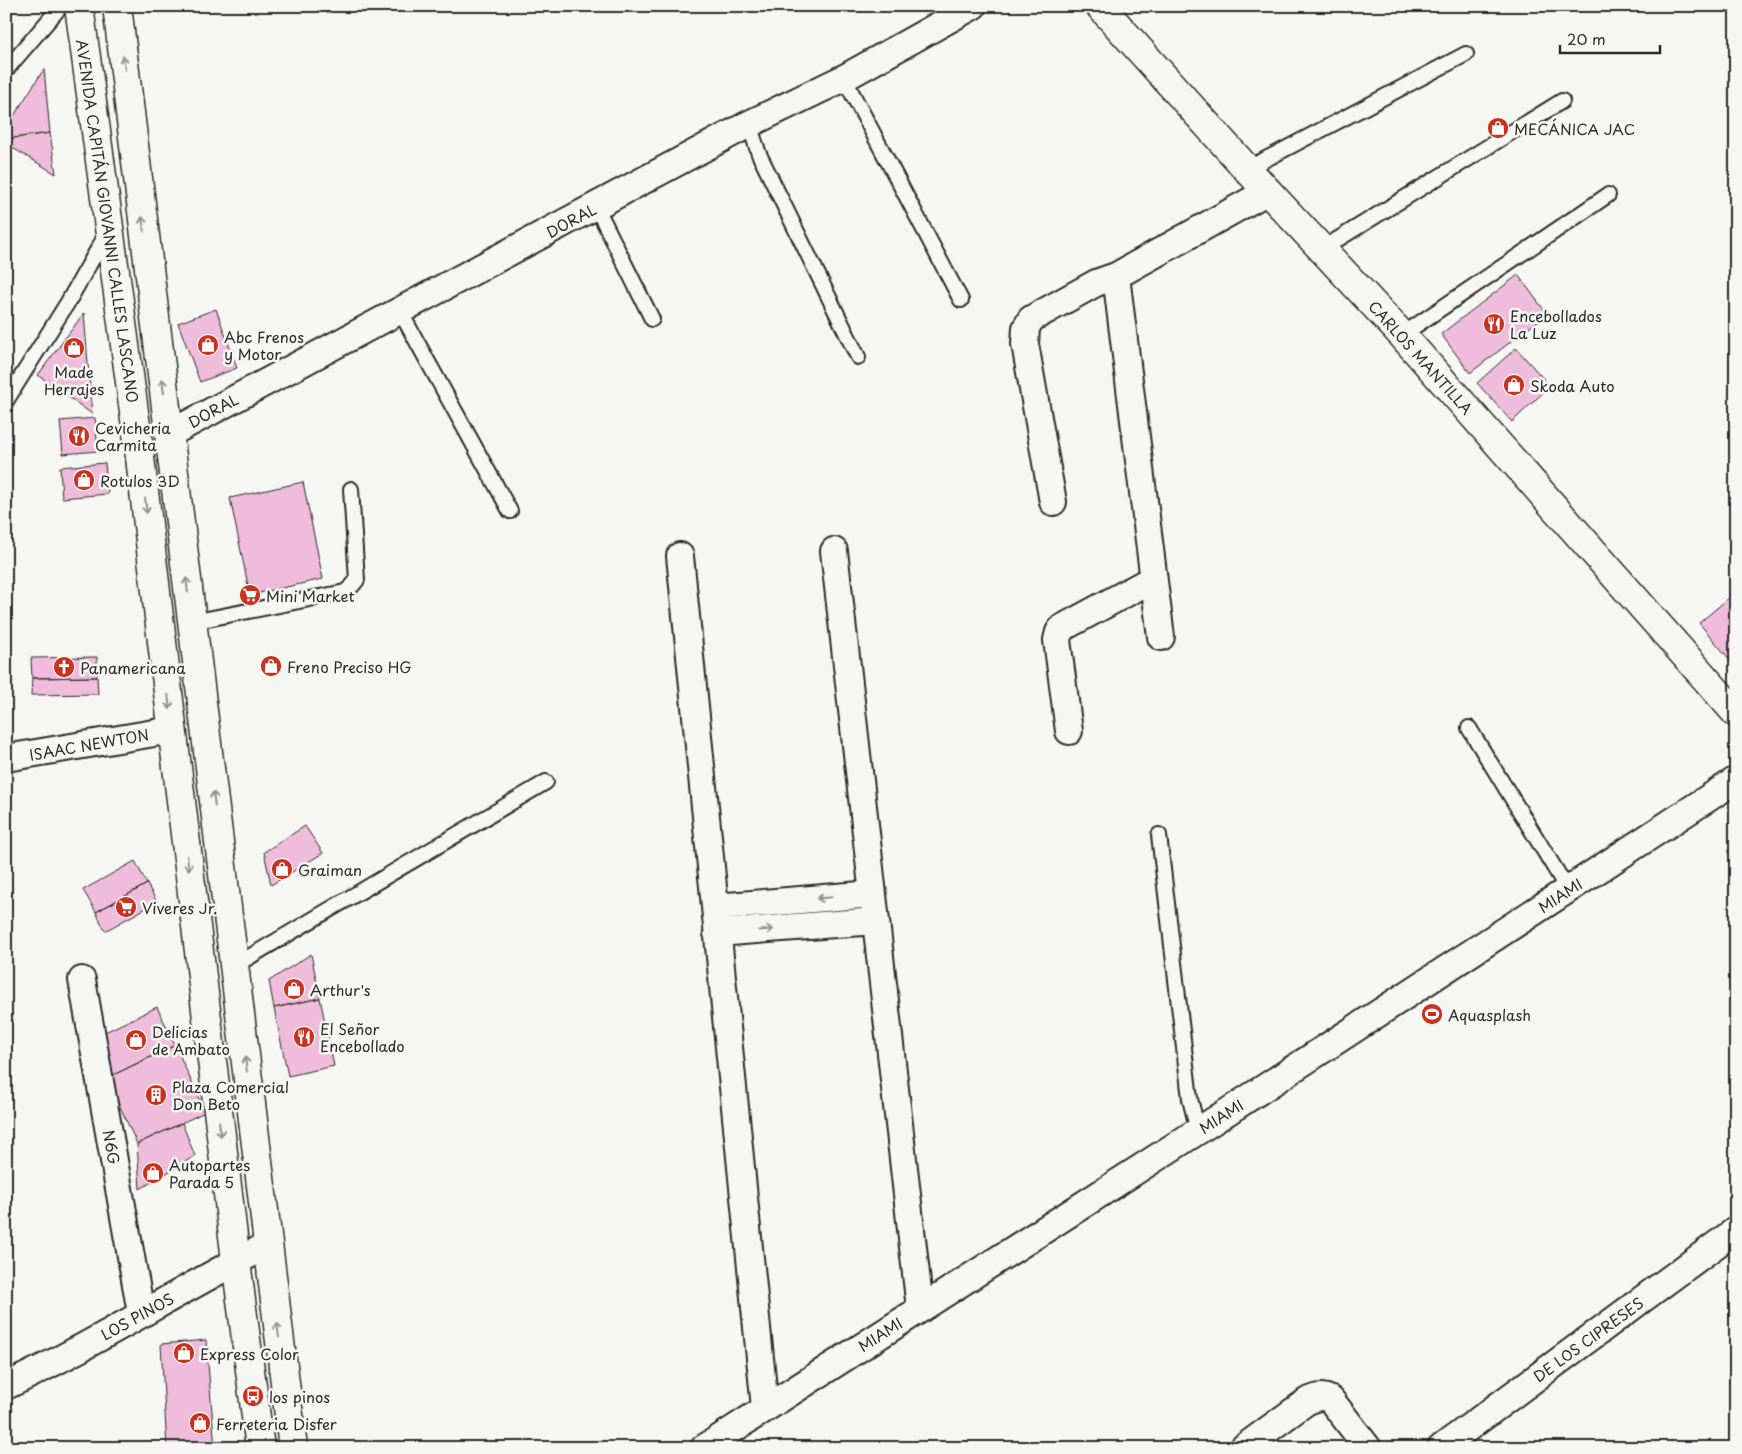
<svg xmlns="http://www.w3.org/2000/svg" width="1742" height="1454" font-family="'Playpen Sans',sans-serif">
	<rect width="100%" height="100%" fill="#f6f6f2"/>
	<filter id="ink" filterUnits="userSpaceOnUse"><feTurbulence type="fractalNoise" baseFrequency=".02" numOctaves="2"/><feDisplacementMap in="SourceGraphic" scale="10" xChannelSelector="R" yChannelSelector="G"/><feConvolveMatrix kernelMatrix="1 2 1 2 8 2 1 2 1" color-interpolation-filters="sRGB"/></filter>
	<g filter="url(#ink)">
		<path fill="#efbcdb" stroke="#2b2b2b" d="M44,69L50,133L6,139V128Z
			M50,133L56,174L6,144V139Z
			M1518,275L1547,314L1470,373L1441,334Z
			M216,309L237,368L200,382L178,323Z
			M84,313L92,414L38,375Z
			M1516,348L1550,386L1512,422L1477,383Z
			M95,418L98,451L63,454L60,421Z
			M105,463L108,494L62,498L60,467Z
			M303,482L323,579L250,595L230,498Z
			M1736,592V667L1699,623Z
			M97,657V677L32,678L31,658Z
			M97,677L98,694L31,695L32,678Z
			M305,826L323,853L271,885L264,852Z
			M135,861L147,884L96,912L83,890Z
			M147,884L157,902L105,931L96,912Z
			M311,954L320,998L274,1008L269,981Z
			M320,998L334,1066L288,1076L274,1008Z
			M157,1007L175,1045L107,1078L99,1035Z
			M175,1045L205,1112L137,1144L107,1078Z
			M182,1123L195,1156L140,1189L137,1144Z
			M206,1340L215,1448H167L161,1344Z"/>
		<g fill="none" stroke-linecap="round" stroke-linejoin="round">
			<g stroke="#2b2b2b" stroke-width="18">
				<path id="lane" d="M6,70L61,6
					M844,78L961,300
					M749,124L759,154L858,357
					M1247,169L1466,54
					M596,206L652,319
					M1322,249L1562,101
					M400,311L510,511
					M1402,335L1608,195
					M6,401L68,302L107,233
					M192,622L345,592L352,586L357,580L351,489
					M1469,728L1568,890
					M1159,835L1190,1099L1198,1131
					M234,966L546,782"/>
			</g>
			<g stroke="#2b2b2b" stroke-width="30">
				<path id="street" d="M169,434L749,124L844,78L973,6
					M1053,502L1025,344L1026,328L1031,319L1096,283L1116,276
					M834,551L920,1309
					M680,556L765,1408
					M1161,637L1116,276L1268,191
					M1069,731L1057,640L1059,632L1062,628L1145,583L1154,581
					M6,758L172,730
					M715,907L873,894
					M717,933L876,921
					M82,980L141,1313
					M6,1386C96,1344 180,1289 268,1245
					M704,1448L1198,1131L1736,780
					M1243,1448L1306,1402C1316,1397 1321,1395 1331,1400L1368,1448
					M1441,1448L1736,1230"/>
			</g>
			<g stroke="#2b2b2b" stroke-width="31">
				<path id="secondary" d="M79,6L138,441L236,1261L260,1448
					M117,6L293,1448
					M1100,6L1247,169L1402,335L1736,713"/>
			</g>
			<use href="#lane" stroke="#f6f6f2" stroke-width="14"/>
			<use href="#street" stroke="#f6f6f2" stroke-width="26"/>
			<use href="#secondary" stroke="#f6f6f2" stroke-width="28"/>
		</g>
		<defs><path id="oneway-shaft" d="M-6 0H5M1.5-3L5.5 0L1.5 3" fill="none" stroke-width="1.6" stroke-linecap="round" stroke-linejoin="round" transform="scale(1.25)"/></defs>
		<g stroke="#90908e">
			<use href="#oneway-shaft" transform="translate(124 63) rotate(-97)"/>
			<use href="#oneway-shaft" transform="translate(143 224) rotate(-97)"/>
			<use href="#oneway-shaft" transform="translate(163 386) rotate(-97)"/>
			<use href="#oneway-shaft" transform="translate(146 506) rotate(83)"/>
			<use href="#oneway-shaft" transform="translate(187 585) rotate(-97)"/>
			<use href="#oneway-shaft" transform="translate(169 702) rotate(83)"/>
			<use href="#oneway-shaft" transform="translate(214 799) rotate(-97)"/>
			<use href="#oneway-shaft" transform="translate(188 863) rotate(83)"/>
			<use href="#oneway-shaft" transform="translate(824 898) rotate(175)"/>
			<use href="#oneway-shaft" transform="translate(766 930) rotate(-4)"/>
			<use href="#oneway-shaft" transform="translate(246 1064) rotate(-97)"/>
			<use href="#oneway-shaft" transform="translate(220 1129) rotate(83)"/>
			<use href="#oneway-shaft" transform="translate(278 1330) rotate(-97)"/>
		</g>
	</g>
	<defs>
		<g id="shop-disc" transform="scale(1.125)"><circle r="9.5" fill="#c8321e" stroke="#f6f6f2"/><path d="M-5-2.5h2.3a2.7 3.5 0 0 1 5.4 0H5L5.5 6h-11ZM-1.5-2.5h3a1.5 2.3 0 0 0-3 0Z" fill="#fff"/></g>
		<g id="restaurant-disc" transform="scale(1.125)"><circle r="9.5" fill="#c8321e" stroke="#f6f6f2"/><path d="M-5-6h1v4h1v-4h1v4h1v-4h1v5L-1.5 .5V6h-2V.5L-5-1ZM5-6V6H3V1.5H1.5Q1.5-4 5-6Z" fill="#fff"/></g>
		<g id="supermarket-disc" transform="scale(1.125)"><circle r="9.5" fill="#c8321e" stroke="#f6f6f2"/><path d="M-6-5.5h2.5l.6 2H6L4.5 2H-2.5L-4.4-4H-6ZM-1.5 3.2a1.3 1.3 0 1 0 .1 0ZM3 3.2a1.3 1.3 0 1 0 .1 0Z" fill="#fff"/></g>
		<g id="church-disc" transform="scale(1.125)"><circle r="9.5" fill="#c8321e" stroke="#f6f6f2"/><path d="M-1.2-6h2.4v3.5h3.3v2.4h-3.3V6h-2.4V-.1h-3.3v-2.4h3.3Z" fill="#fff"/></g>
		<g id="stadium-disc" transform="scale(1.125)"><circle r="9.5" fill="#c8321e" stroke="#f6f6f2"/><path d="M0-5a6.5 5 0 1 0 0 10a6.5 5 0 1 0 0-10ZM-3.5-1.8h7v3.6h-7Z" fill="#fff"/></g>
		<g id="building-disc" transform="scale(1.125)"><circle r="9.5" fill="#c8321e" stroke="#f6f6f2"/><path d="M-4-6H4V6H1V3H-1V6H-4ZM-2.5-4.3h1.7v1.8h-1.7ZM.8-4.3h1.7v1.8H.8ZM-2.5-1h1.7V.8h-1.7ZM.8-1h1.7V.8H.8Z" fill="#fff"/></g>
		<g id="bus-disc" transform="scale(1.125)"><circle r="9.5" fill="#c8321e" stroke="#f6f6f2"/><path d="M-5-6H5V4H4V6H2V4H-2V6H-4V4H-5ZM-3.5-4V0h7V-4ZM-3.5 1.2v1.5H-2V1.2ZM2 1.2v1.5H3.5V1.2Z" fill="#fff"/></g>
	</defs>
	<g fill-rule="evenodd">
		<use href="#shop-disc" x="1498" y="128"/>
		<use href="#restaurant-disc" x="1494" y="324"/>
		<use href="#shop-disc" x="208" y="345"/>
		<use href="#shop-disc" x="74" y="348"/>
		<use href="#shop-disc" x="1514" y="385"/>
		<use href="#restaurant-disc" x="79" y="436"/>
		<use href="#shop-disc" x="84" y="480"/>
		<use href="#supermarket-disc" x="250" y="595"/>
		<use href="#shop-disc" x="271" y="666"/>
		<use href="#church-disc" x="64" y="667"/>
		<use href="#shop-disc" x="282" y="869"/>
		<use href="#supermarket-disc" x="126" y="907"/>
		<use href="#shop-disc" x="294" y="989"/>
		<use href="#stadium-disc" x="1432" y="1014"/>
		<use href="#restaurant-disc" x="304" y="1037"/>
		<use href="#shop-disc" x="136" y="1040"/>
		<use href="#building-disc" x="156" y="1095"/>
		<use href="#shop-disc" x="153" y="1173"/>
		<use href="#shop-disc" x="184" y="1353"/>
		<use href="#bus-disc" x="253" y="1396"/>
		<use href="#shop-disc" x="200" y="1423"/>
	</g>
	<g text-anchor="middle" dominant-baseline="central" stroke-width="5" stroke-linejoin="round" paint-order="stroke">
		<g font-size="15" fill="#2b2b2b" stroke="#f6f6f2" text-anchor="start">
			<text x="1514" y="128">MECÁNICA JAC</text>
			<text x="1510" y="315">Encebollados<tspan x="1510" dy="17">La Luz</tspan></text>
			<text x="224" y="336">Abc Frenos<tspan x="224" dy="17">y Motor</tspan></text>
			<text x="74" y="371" text-anchor="middle">Made<tspan x="74" dy="17">Herrajes</tspan></text>
			<text x="1530" y="385">Skoda Auto</text>
			<text x="95" y="427">Cevicheria<tspan x="95" dy="17">Carmita</tspan></text>
			<text x="100" y="480">Rotulos 3D</text>
			<text x="266" y="595">Mini Market</text>
			<text x="287" y="666">Freno Preciso HG</text>
			<text x="80" y="667">Panamericana</text>
			<text x="298" y="869">Graiman</text>
			<text x="142" y="907">Viveres Jr.</text>
			<text x="310" y="989">Arthur's</text>
			<text x="1448" y="1014">Aquasplash</text>
			<text x="320" y="1028">El Señor<tspan x="320" dy="17">Encebollado</tspan></text>
			<text x="152" y="1031">Delicias<tspan x="152" dy="17">de Ambato</tspan></text>
			<text x="172" y="1086">Plaza Comercial<tspan x="172" dy="17">Don Beto</tspan></text>
			<text x="169" y="1164">Autopartes<tspan x="169" dy="17">Parada 5</tspan></text>
			<text x="200" y="1353">Express Color</text>
			<text x="269" y="1396">los pinos</text>
			<text x="216" y="1423">Ferreteria Disfer</text>
		</g>
		<g font-size="15" fill="#2b2b2b" stroke="#f6f6f2">
			<text transform="translate(571 220) rotate(-28)">DORAL</text>
			<text transform="translate(108 221) rotate(82)">AVENIDA CAPITÁN GIOVANNI CALLES LASCANO</text>
			<text transform="translate(1421 357) rotate(48)">CARLOS MANTILLA</text>
			<text transform="translate(213 410) rotate(-28)">DORAL</text>
			<text transform="translate(89 744) rotate(-10)">ISAAC NEWTON</text>
			<text transform="translate(1560 895) rotate(-33)">MIAMI</text>
			<text transform="translate(1221 1116) rotate(-33)">MIAMI</text>
			<text transform="translate(112 1147) rotate(80)">N6G</text>
			<text transform="translate(137 1316) rotate(-29)">LOS PINOS</text>
			<text transform="translate(880 1334) rotate(-33)">MIAMI</text>
			<text transform="translate(1588 1339) rotate(-36)">DE LOS CIPRESES</text>
		</g>
	</g>
	<rect width="1742" height="1454" fill="none" stroke="#f6f6f2" stroke-width="25"/>
	<rect x="12" y="12" width="1717" height="1429" fill="none" stroke="#2b2b2b" stroke-width="2" filter="url(#ink)"/>
	<path d="M1560 45v8h100v-8" fill="none" stroke="#2b2b2b" stroke-width="2.5"/>
	<text x="1567" y="45" font-size="15" fill="#2b2b2b" stroke="#f6f6f2" stroke-width="4" paint-order="stroke">20 m</text>
</svg>
